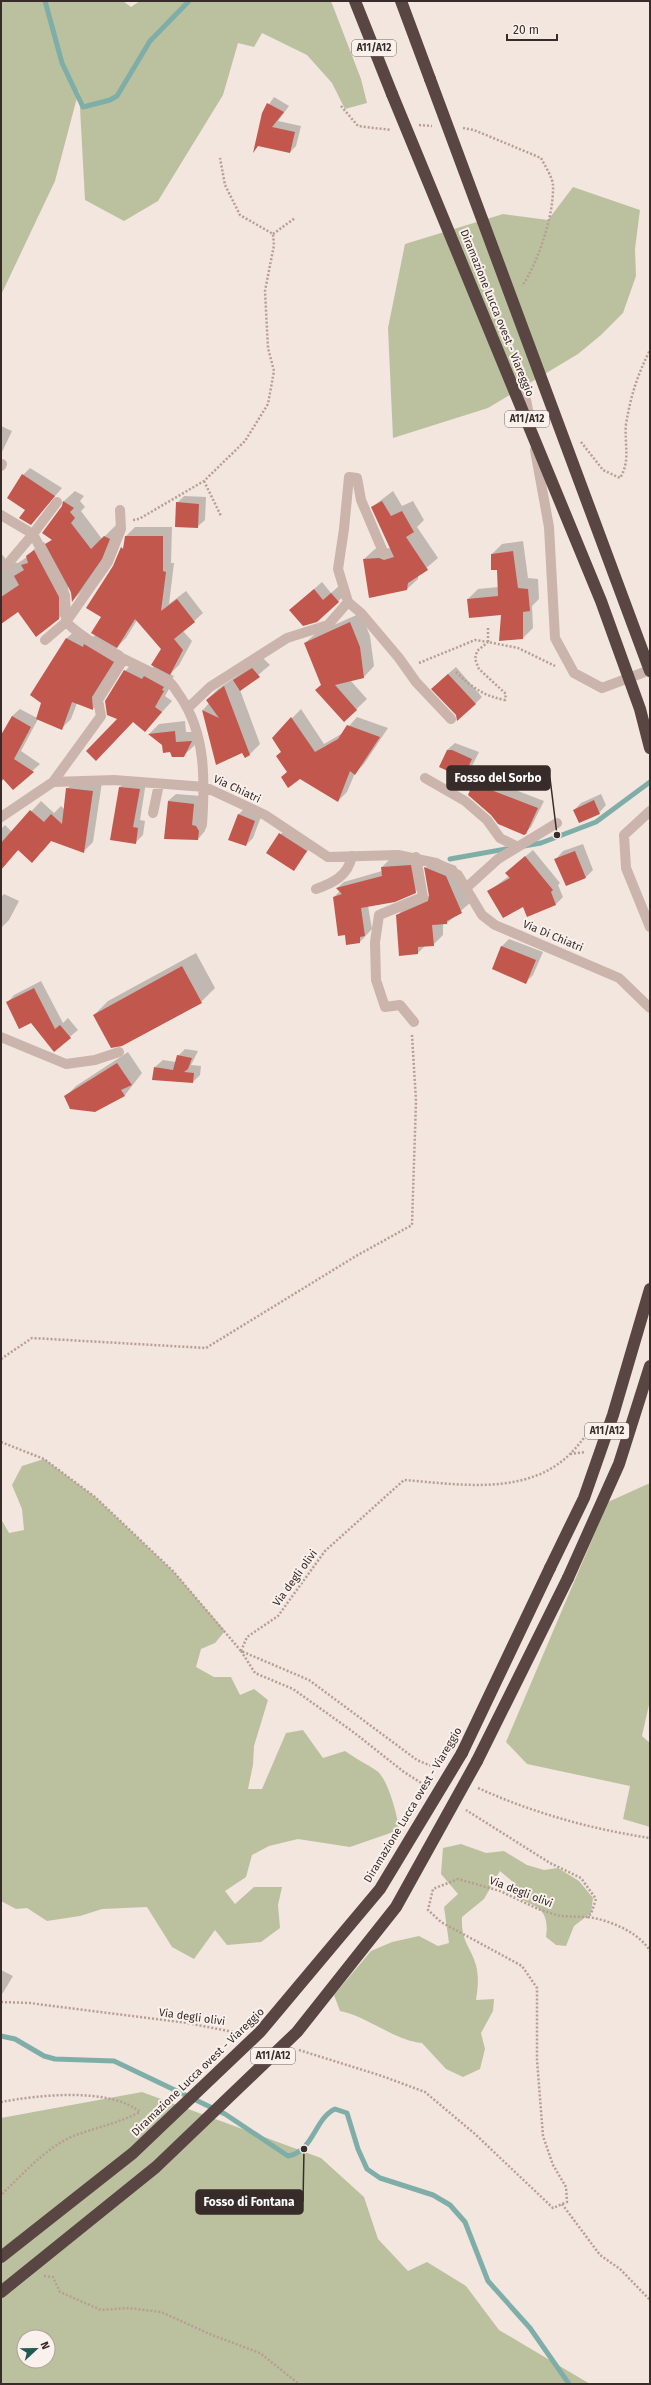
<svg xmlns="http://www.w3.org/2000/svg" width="651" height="2385" font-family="'Fira Sans',sans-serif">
	<rect width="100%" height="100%" fill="#f2e6df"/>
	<path fill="#bbc19f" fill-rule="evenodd" d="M1,1H123L131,7L140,1H331L361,79L367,103L345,109L332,83L307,55L262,33L254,47L238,43L223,95L158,201L124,221L85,200L79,90L55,181L1,295Z
		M573,187L640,210L635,249L636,276L623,313L601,335L578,354L488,408L393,438L388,328L405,244L503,214L548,220Z
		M44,1459L95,1497L173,1571L225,1631L215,1643L201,1649L196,1667L214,1677H231L240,1695L254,1689L268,1700L254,1746L253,1765L248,1789H262L286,1733L303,1730L323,1758L345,1751C356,1759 367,1764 377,1771C388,1779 398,1817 399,1830L350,1847L298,1839L269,1846L252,1855L246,1877L225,1891L235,1904L254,1887H282L278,1905L280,1928L261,1942L227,1945L215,1930L194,1959L172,1947L147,1907L102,1909L80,1916L47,1921L27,1908L16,1909L1,1901V1519L9,1533L24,1530L22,1509L12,1485L22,1466Z
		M650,1483V1700L642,1736L650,1743V1827L623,1819L630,1786L527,1764L506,1742L608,1502Z
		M461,1844L486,1853L504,1851L527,1865L544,1870L558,1868L579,1881L593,1898L591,1913L574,1926L566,1946L556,1945L546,1937C550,1909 537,1906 514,1897L513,1882L500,1871L484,1899L462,1917C461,1942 470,1945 476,1965C479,1977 478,1988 476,2000L494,1999L493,2011L481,2033L485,2049L480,2069L463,2077L446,2069L422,2043C393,2040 369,2017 340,2011L334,1995L371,1951L392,1942L419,1936L438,1946L449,1943L444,1907L458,1894L441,1874L443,1848Z
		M142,2092L321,2158L364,2197L378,2239L408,2271L427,2262L466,2286L499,2330L590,2384H1V2118ZM24,2337H48V2361H24Z"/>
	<path fill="#0003" d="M274,97L289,106L278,121L301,126L296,146L290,152L259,145L255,149L263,113Z
		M1,426L12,431L1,454Z
		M30,468L62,488L31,524L26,509L23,475Z
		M75,491L84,496L80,501L85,507L81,511L102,539L116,525L120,528L113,547L83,590L73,600L68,584L69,608L59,618L18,611L1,616V553L8,562L18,563L27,557L37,546L44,542L46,545L52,539L64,501Z
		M393,491L402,506L413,501L424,520L417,527L438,558L418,575V579L407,589L364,559L375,549L391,548L372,507Z
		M184,496L206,497L205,520L197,527L177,503Z
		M135,527H172L171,563H174L169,604L186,591L203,613L183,631L192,641L179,665L170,674L174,676L172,679L174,680L165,696L172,701L145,731L133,721L118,718L125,671L135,661L152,669L162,649L137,620L126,638L116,648L123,652L102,686L103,699L93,709L77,703L71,719L61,729L38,719L21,751L40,764L13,788L1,775V737L12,716L20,709L37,718L42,703L31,695L67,638L77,629L93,637L95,635L102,617L114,566L125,544L126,536Z
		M523,541L528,578L538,579L539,599L532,606L533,628L523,638L502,614L468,599L478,589L499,587L498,569L492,554L502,544Z
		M322,582L331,593L339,586L346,594L317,621L298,603Z
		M361,613L370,636L374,666L364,677L350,680L367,699L344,721L322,684L305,643L316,633Z
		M263,658L270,665L240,690L260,744L249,755L242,752L217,764L203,710L209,703L207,700L218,689Z
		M456,667L482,697L475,704L457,714L440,681Z
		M301,709L324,744L343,733L357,717L388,728L364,764L355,773L347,792L338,801L288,771L277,756L282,751L273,738Z
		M185,721L186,732H202L194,746L183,756L149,734L159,724Z
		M455,743L479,752L470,770L463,777L447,750Z
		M481,777L544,801L531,827L524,834L474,784Z
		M77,779L102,782L93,842L84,851L52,840L42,852L19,849L7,862L1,857V829L5,825L12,832L41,801L54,813L61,806L64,809L67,789Z
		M128,780L146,782L140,820L145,821L143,835L135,843L120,787Z
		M176,794L201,796L206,823L205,831L198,839L168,801Z
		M601,794L606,805L599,813L574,810L581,803Z
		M246,807L262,814L253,838L246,845L238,815Z
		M287,826L313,844L293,870L267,853Z
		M583,844L593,870L585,878L556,859L563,851Z
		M533,850L560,883L558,885L563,897L556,904L528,916L523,905L488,892L509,876L514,866Z
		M417,858L422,885L415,892L368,906L372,929L360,942L347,943L334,897L340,891L337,888L344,882L382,871V867L389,860Z
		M435,858L456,866L471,902L447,923L443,924V935L433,945H426L418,953L400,955L397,916L407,905L430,895L425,868Z
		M4,894L19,901L9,920L2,927L1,897Z
		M509,939L543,952L533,975L526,982L493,969L502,946Z
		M196,953L215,988L201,1002L94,1015L108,1001Z
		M41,981L63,1023L68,1018L78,1030L54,1050L31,1022L7,1003L14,995Z
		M185,1049L198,1051L191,1065L201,1066L200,1075L193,1082L155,1067L163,1060L176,1062L178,1056Z
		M128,1052L142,1073L125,1095L95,1111L65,1097L76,1086Z
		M1,1970L13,1976L1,1996Z"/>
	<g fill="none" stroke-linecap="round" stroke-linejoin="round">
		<path stroke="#7faea9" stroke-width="5" d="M45,1L62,63L83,107L110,100L117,96L150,41L189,1
			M524,846L541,843L596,822L650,782
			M450,859L511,848
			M1,2036L15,2039L44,2056L55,2059L114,2061L225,2114L288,2156C314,2151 314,2119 335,2109L347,2113L358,2149L367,2169L380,2178L433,2195L450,2205L465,2222L488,2281L530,2328L569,2384"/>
	</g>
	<path fill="#c2574e" d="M267,103L284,112L272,127L295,132L290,153L258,146L253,153L262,113Z
		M22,474L55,496L31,525L19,518L25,510L7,498Z
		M63,501L74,508L70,512L75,518L71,523L91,549L104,536L110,539L102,559L72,602L71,592L45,544L52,540L42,533L62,506Z
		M382,501L391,516L402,511L414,532L406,537L428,570L408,583L407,590L369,598L363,559L379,558L384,560L394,557L371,507Z
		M176,502L199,504L198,528L175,527Z
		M125,536H163V571L166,572L161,611L177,599L195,622L174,639L183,650L170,675L151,665L161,649L135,619L117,648L91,633L101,617L86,608L113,566L121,547L123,549Z
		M34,550L59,597V619L36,637L18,612L1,624V597L19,585L14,576L24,570L21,565L28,563L26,556Z
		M513,551L518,588L528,589L530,611L523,612V639L499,641L501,615L469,618L467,599L498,596L497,570H491V554Z
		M314,589L323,600L331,593L339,602L317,622L303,626L289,610Z
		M350,622L360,647L364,678L335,685L357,710L344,722L315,690L321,685L304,643Z
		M66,638L83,647L84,644L114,662L92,697L93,710L72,702L62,730L36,719L41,703L30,695Z
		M252,668L260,677L240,691L233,680Z
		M124,670L142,679L144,676L164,687L162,690L164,691L155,707L162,712L145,732L133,722L96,761L86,751L117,719L107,715L105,701Z
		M448,674L476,704L457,721L456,715L431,689Z
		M224,686L250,755L245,758L242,753L216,765L202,710L219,718L206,700Z
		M12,716L31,727L14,759L34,772L13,790L3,779L1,783V735Z
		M291,717L315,752L338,739L347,725L380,737L355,775L350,771L338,802L300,779L288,788L281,777L287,772L276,756L281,752L272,738Z
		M175,731L176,742L192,741L184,757H172L170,752L163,753L162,745L148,734Z
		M447,750H452L472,759L463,778L439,767Z
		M473,783L538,808L526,834L524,835L498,824L491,815L468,795Z
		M119,787L140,789L133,827L138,828L136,844L110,840Z
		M66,788L93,791L84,853L51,841L32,863L18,850L1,870V843L30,810L44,822L51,814L62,824Z
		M594,800L600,814L579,823L573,810Z
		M168,801L194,804L192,825L196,826L199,831L198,840L164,839Z
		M238,814L255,821L246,846L228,840Z
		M279,833L307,851L294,871L266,853Z
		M575,851L586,878L566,886L554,859Z
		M525,856L553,890L551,892L556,905L527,917L523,907L503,918L487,891L510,878L505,873Z
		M411,865L416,893L395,902L361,908L365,936L360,937V943L346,945L345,935L338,936L333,897L342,894L336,888L382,876L381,867Z
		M424,867L446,876L462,913L447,921V924L432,925L434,946L418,947V954L399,956L396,915L428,901L429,896Z
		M501,946L536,960L526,984L492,969Z
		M182,966L202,1003L122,1046L111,1048L93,1015Z
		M34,988L55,1029L60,1025L71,1038L54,1052L31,1023L19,1029L6,1002Z
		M177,1055L192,1058L188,1069L184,1072L194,1073L193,1083L152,1080L154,1067L173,1070Z
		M117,1063L132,1085L121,1090L125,1096L95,1112L70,1109L64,1096Z"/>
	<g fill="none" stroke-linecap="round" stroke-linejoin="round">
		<path stroke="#b69e95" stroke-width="2.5" stroke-dasharray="2 2" stroke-linecap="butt" d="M341,106L358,126L391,130
			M419,125L432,126
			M463,128L474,130L541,158C545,166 553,178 553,186C554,215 538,263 522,286
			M273,234L295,218
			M581,442L603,470L620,478C631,460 624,444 626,424C631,395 637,376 650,350
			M204,481L221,516
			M133,520L139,519L204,481L245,441L268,404L274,371L268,348L265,291L274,245L273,234L240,215L225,185L220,158
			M488,628V642L518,648L555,666
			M419,663L475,640L488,642
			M456,672C471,687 484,696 505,700L506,694L479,669L475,659L477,651L488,642
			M1,1359L32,1338L206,1348L356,1256L412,1225L416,1101L412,1035
			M1,1442L44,1459L95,1497L173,1571L241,1651L309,1680L417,1760L436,1768
			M570,1454L585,1452
			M241,1651L255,1673L293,1689L352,1731L404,1772L426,1786
			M241,1651L247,1637L278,1616L325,1551L404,1480C458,1484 528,1497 571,1453C579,1445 585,1436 593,1427
			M478,1788C533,1813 591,1829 650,1838
			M588,1917C609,1920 639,1932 650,1951
			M1,2002L30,2003L187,2023L239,2033
			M299,2050L382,2076L425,2092L475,2134L553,2208L567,2202L566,2187L553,2165L543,2136L537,2060V1988L522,1966L441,1922L428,1910L433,1889L458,1879L500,1891L538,1909L560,1916L587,1917L591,1914L596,1899L581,1878L550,1863L466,1810
			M1,2102C38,2095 110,2087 140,2112C119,2123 98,2127 76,2135C47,2146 23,2174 1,2195
			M562,2204L600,2255L620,2269L650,2300
			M44,2276L53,2277L60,2292L101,2310L129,2308L161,2312L212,2335L260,2353L299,2384"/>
		<path stroke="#cab4ab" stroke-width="10" d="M524,389L530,421
			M535,450L549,527L555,638L574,673L602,688L650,670
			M1,466L2,464
			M57,502L33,534L65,595L66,622C95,650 135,662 169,682C173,684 176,691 180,696C206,734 205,780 202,825
			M1,515L33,534L6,566
			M384,554L361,500L357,478L349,477L344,529L338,569L348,602L361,613L399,658L416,682L451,719
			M45,640L66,622L108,562L121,529L120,510
			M188,708L210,687L287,638L328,625L348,602
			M425,778L465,801L487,820L500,838L516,846
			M53,782L101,716L98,700L123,660
			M650,811L624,835L626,868L650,927
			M153,813L159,784
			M1,817L53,782L114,780L205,787L265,815L328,857L398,855L436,863L458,875L482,915L495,925L619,978L650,1008
			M466,888L498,859L557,823
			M316,889C333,883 348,876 352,856
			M414,1022L400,1005L385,1007L376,980L375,942L379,915L423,897L416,857
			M1,1037L66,1064L95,1060L119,1052"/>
		<path stroke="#594542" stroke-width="12" d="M355,1L392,94
			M401,1L430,79
			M462,1753L550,1568
			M477,1761L568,1578"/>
		<path stroke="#594542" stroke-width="12" d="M430,79L650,671
			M392,94L601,601L640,709L650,748
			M550,1568L584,1498L613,1415L650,1289
			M568,1578L619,1464L650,1366
			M1,2257L133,2153L260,2032L380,1889L462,1753
			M1,2292L156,2167L297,2032L396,1907L477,1761"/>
	</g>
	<g text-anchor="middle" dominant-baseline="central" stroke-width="4" stroke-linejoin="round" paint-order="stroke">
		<g fill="#faf1ec" stroke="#726764" stroke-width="1">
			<rect x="352" y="40" width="44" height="16" rx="3"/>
			<rect x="505" y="411" width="44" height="16" rx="3"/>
			<rect x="585" y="1423" width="44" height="16" rx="3"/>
			<rect x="251" y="2048" width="44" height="16" rx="3"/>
		</g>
		<g font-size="10" font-weight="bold" fill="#382c2a">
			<text x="374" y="48">A11/A12</text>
			<text x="527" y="419">A11/A12</text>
			<text x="607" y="1431">A11/A12</text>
			<text x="273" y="2056">A11/A12</text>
		</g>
		<g font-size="11" fill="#382c2a" stroke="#faf1ec">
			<text transform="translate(497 313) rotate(68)">Diramazione Lucca ovest - Viareggio</text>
			<text transform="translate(237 789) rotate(25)">Via Chiatri</text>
			<text transform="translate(553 936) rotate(23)">Via Di Chiatri</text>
			<text transform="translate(295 1578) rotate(-54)">Via degli olivi</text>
			<text transform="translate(413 1805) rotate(-59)">Diramazione Lucca ovest - Viareggio</text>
			<text transform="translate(521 1892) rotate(21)">Via degli olivi</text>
			<text transform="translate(192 2017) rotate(8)">Via degli olivi</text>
			<text transform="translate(198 2072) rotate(-44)">Diramazione Lucca ovest - Viareggio</text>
		</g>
	</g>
	<path fill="none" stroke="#382c2a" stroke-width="1.5" d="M557 835L550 778M304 2149L303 2202"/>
	<g fill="#382c2a" stroke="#faf1ec" stroke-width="1.5">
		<circle cx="557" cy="835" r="4"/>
		<circle cx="304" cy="2149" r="4"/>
	</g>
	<g fill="#382c2a" stroke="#382c2a" stroke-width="1.5">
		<rect x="447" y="766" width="103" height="24" rx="4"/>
		<rect x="196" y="2190" width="107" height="24" rx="4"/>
	</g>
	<g font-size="12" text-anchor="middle" font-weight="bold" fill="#fff">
		<text x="498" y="782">Fosso del Sorbo</text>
		<text x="249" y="2206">Fosso di Fontana</text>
	</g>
	<rect width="651" height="2385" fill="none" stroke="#382c2a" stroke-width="4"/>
	<g transform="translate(36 2349) rotate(68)"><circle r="19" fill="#faf1ec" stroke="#aca29e"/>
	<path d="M0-3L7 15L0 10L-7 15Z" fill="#215953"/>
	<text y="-6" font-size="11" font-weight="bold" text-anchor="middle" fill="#382c2a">N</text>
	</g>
	<path d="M507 34v6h50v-6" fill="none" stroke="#382c2a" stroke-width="2"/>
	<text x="513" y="34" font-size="12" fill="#382c2a" stroke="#faf1ec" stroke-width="3" paint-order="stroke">20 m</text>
</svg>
